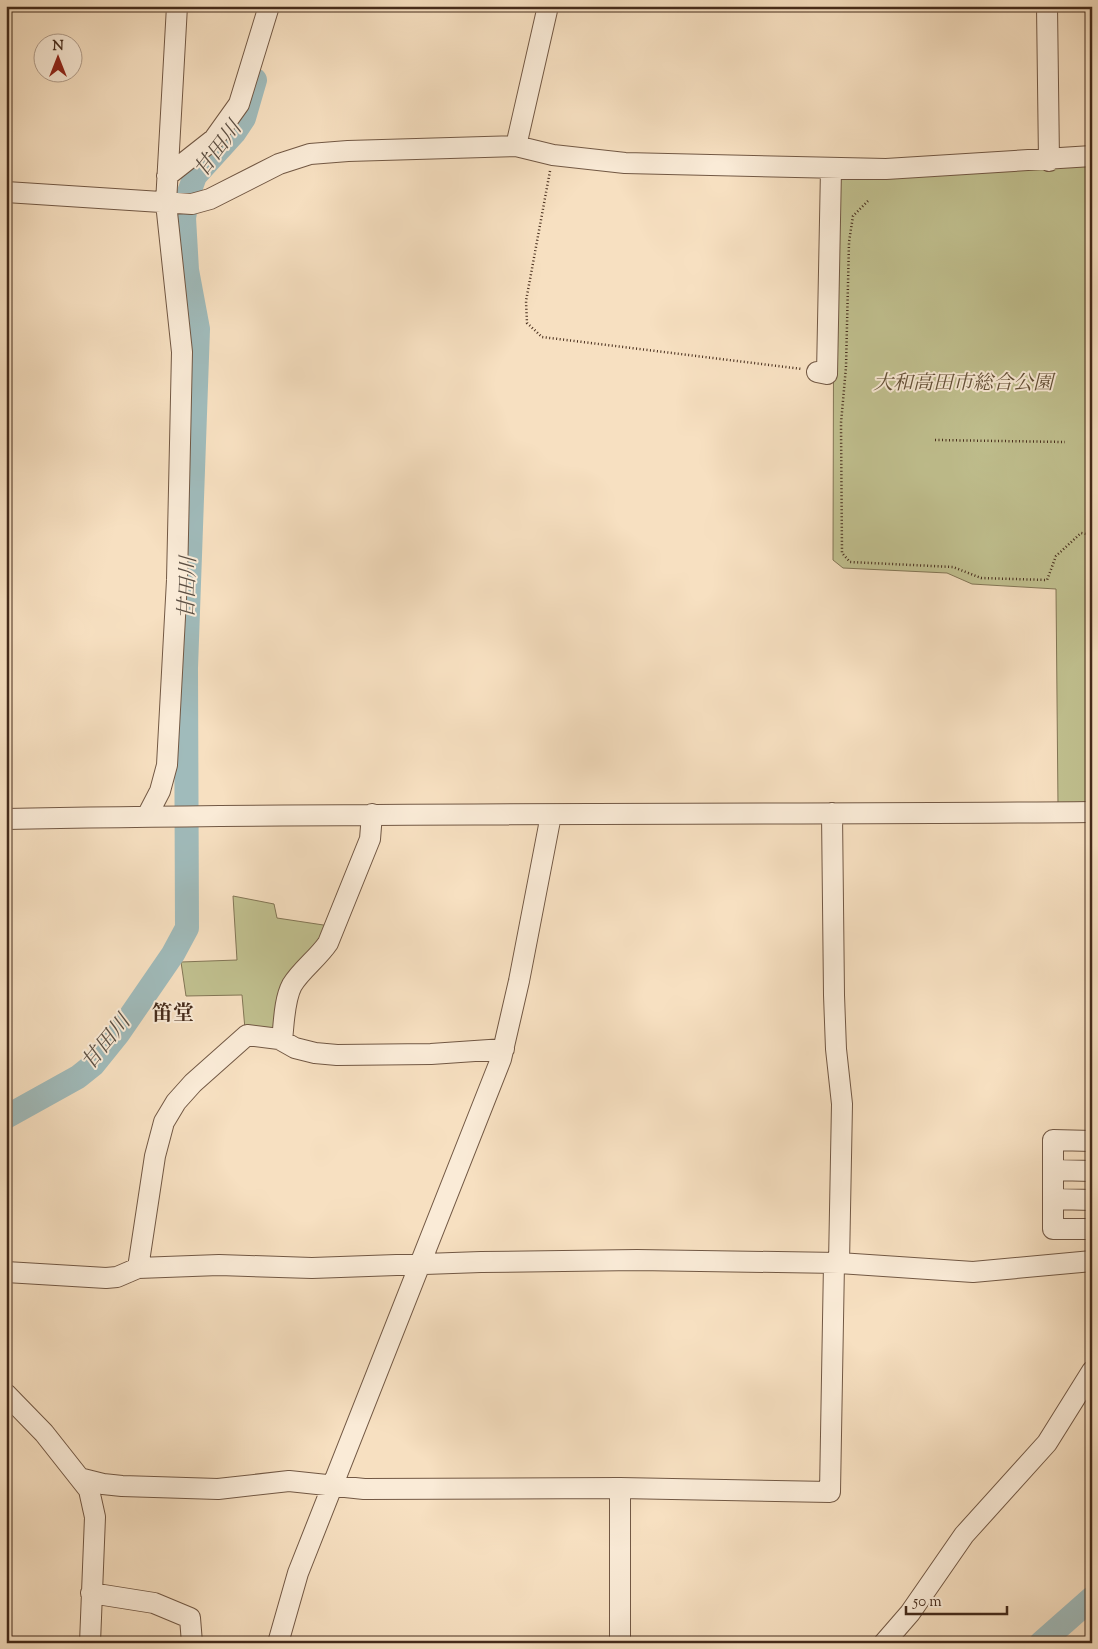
<svg xmlns="http://www.w3.org/2000/svg" width="1098" height="1649" font-family="'Sorts Mill Goudy','Noto Serif JP',serif">
	<rect width="100%" height="100%" fill="#f7e0c1"/>
	<filter id="stains"><feTurbulence type="fractalNoise" baseFrequency=".004" numOctaves="4"/><feColorMatrix values="0 0 0 0 .2 0 0 0 0 .09 0 0 0 0 .02 0 0 0 .5 -.17"/></filter>
	<radialGradient id="worn" r=".72"><stop offset=".6" stop-color="#630" stop-opacity="0"/><stop offset="1" stop-color="#630" stop-opacity=".3"/></radialGradient>
	<path fill="#c1c190" stroke="#837656" d="M1092,162V806H1058L1056,589L972,584L947,573L843,568L833,560L834,173Z
		M233,896L274,904L277,918L330,926L277,1031L245,1029L242,995L186,996L181,962L237,960Z"/>
	<g fill="none" stroke-linecap="round" stroke-linejoin="round">
		<path stroke="#a0bbbb" stroke-width="24" d="M6,1117L78,1077L93,1065L118,1034L173,954L187,928L186,668L198,329L187,270L184,218L188,195L195,176L234,133L244,118L255,80
			M1041,1643L1092,1598"/>
		<g stroke="#725844" stroke-width="22">
			<path id="minor" d="M1047,6L1049,161
				M516,146L548,6
				M167,176L214,139L239,104L269,6
				M6,192L192,204L210,199L279,164L310,154L348,151L516,146L553,155L625,163L886,169L1092,156
				M817,372L827,374L831,169
				M832,813L834,995L836,1049L842,1104L839,1263
				M147,816L160,791L167,765L177,580L182,352L166,203L177,6
				M6,819C368,812 730,815 1092,812
				M282,1040C284,1024 284,1000 292,985C301,970 318,958 328,943L370,839L372,814
				M1092,1141L1053,1140V1229H1092
				M1053,1170L1092,1171
				M1053,1199L1092,1200
				M138,1268L155,1156L164,1122L176,1102L193,1083L247,1035L279,1039L295,1048L315,1053L337,1055L431,1054L504,1049
				M6,1272L106,1278L117,1277L138,1268L219,1265L312,1268L481,1262L637,1260L839,1263L973,1272L1092,1261
				M6,1394L44,1433L89,1490L95,1517L90,1643
				M83,1479L103,1484L122,1486L218,1489L289,1481L364,1489L620,1488L830,1492L834,1263
				M91,1593L154,1603L190,1618L192,1643
				M278,1643L298,1573L501,1059L519,981L551,815
				M620,1643V1488
				M884,1643L910,1613L964,1535L1047,1443L1092,1371"/>
		</g>
		<path stroke="#452b1b" stroke-width="2.5" stroke-dasharray="1 2.5" stroke-linecap="butt" d="M550,171L526,301L527,323L542,337L802,369
			M868,201L853,216L849,242L846,367L841,423L842,553L850,562L953,567L981,578L1047,580L1056,556L1081,533L1092,535
			M935,440L1065,442"/>
		<use href="#minor" stroke="#faebd7" stroke-width="20"/>
	</g>
	<g text-anchor="middle" dominant-baseline="central" stroke-width="4" stroke-linejoin="round" paint-order="stroke">
		<g font-size="20" font-style="italic" fill="#645038" stroke="#faebd7">
			<text x="963" y="384">大和高田市総合公園</text>
		</g>
		<g font-size="21" font-style="italic" fill="#5c4f43" stroke="#faebd7">
			<text transform="translate(219 150) rotate(-53)">甘田川</text>
			<text transform="translate(189 588) rotate(-88)">甘田川</text>
			<text transform="translate(107 1043) rotate(-51)">甘田川</text>
		</g>
		<g font-size="21" font-weight="bold" fill="#452b1b" stroke="#faebd7">
			<text x="173" y="1015">笛堂</text>
		</g>
	</g>
	<rect width="1098" height="1649" fill="none" stroke="#f7e0c1" stroke-width="25"/>
	<rect x="8" y="8" width="1083" height="1634" fill="none" stroke="#452b1b" stroke-width="2.5"/>
	<rect x="12" y="12" width="1073" height="1624" fill="none" stroke="#452b1b"/>
	<g transform="translate(58 58)"><circle r="24" fill="#faebd7" stroke="#b29e8c"/>
	<path d="M0-4L9 19L0 12L-9 19Z" fill="#8f2418"/>
	<text y="-8" font-size="14" font-weight="bold" text-anchor="middle" fill="#452b1b">N</text>
	</g>
	<path d="M906 1606v8h101v-8" fill="none" stroke="#452b1b" stroke-width="2.5"/>
	<text x="913" y="1606" font-size="15" fill="#452b1b" stroke="#faebd7" stroke-width="4" paint-order="stroke">50 m</text>
	<rect width="100%" height="100%" filter="url(#stains)"/>
	<rect width="100%" height="100%" fill="url(#worn)"/>
</svg>
